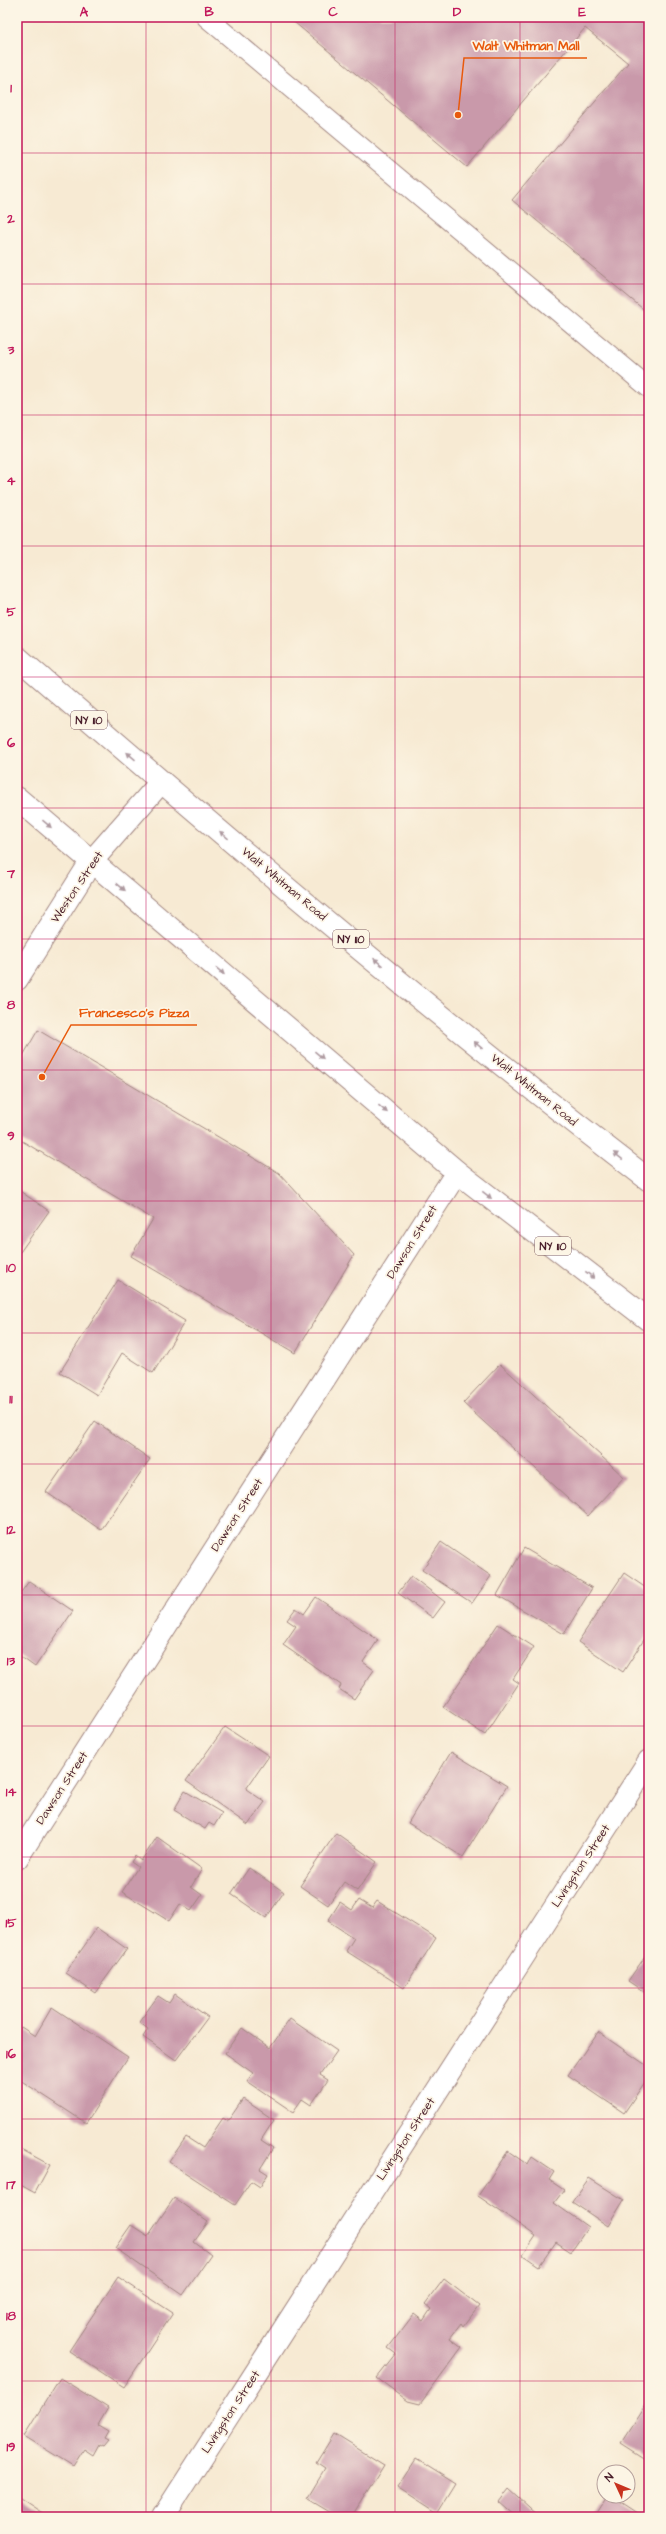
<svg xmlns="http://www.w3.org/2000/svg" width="666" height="2534" font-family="'Architects Daughter',sans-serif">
	<rect width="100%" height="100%" fill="#fcf5e5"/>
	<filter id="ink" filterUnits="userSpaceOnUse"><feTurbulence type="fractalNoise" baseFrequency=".025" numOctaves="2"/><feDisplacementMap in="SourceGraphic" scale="8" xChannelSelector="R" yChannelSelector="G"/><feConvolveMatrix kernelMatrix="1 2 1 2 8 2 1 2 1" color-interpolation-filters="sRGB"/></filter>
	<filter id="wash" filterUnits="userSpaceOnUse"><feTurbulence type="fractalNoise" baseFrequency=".012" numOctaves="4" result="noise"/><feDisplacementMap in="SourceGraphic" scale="16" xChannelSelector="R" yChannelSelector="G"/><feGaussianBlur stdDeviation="0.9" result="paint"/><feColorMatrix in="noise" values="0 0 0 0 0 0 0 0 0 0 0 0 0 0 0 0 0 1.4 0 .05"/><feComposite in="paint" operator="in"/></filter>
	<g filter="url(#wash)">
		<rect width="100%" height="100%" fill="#f7ead3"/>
		<g id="blocks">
			<path fill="#c999aa" d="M288,17H649V314L512,200L628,63L585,28L467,167Z
				M38,1030L279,1173L354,1255L295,1353L131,1256L153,1219L17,1138V1066Z
				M17,1189L49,1211L18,1255L17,1254Z
				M118,1280L185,1321L153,1373L122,1353L97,1395L60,1372Z
				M500,1364L624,1477L588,1516L463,1403Z
				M95,1421L150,1459L101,1530L46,1492Z
				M441,1542L491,1576L472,1603L422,1570Z
				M524,1548L592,1588L564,1634L497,1595Z
				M624,1573L649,1590V1632L623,1672L578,1642Z
				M411,1576L445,1602L433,1618L398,1593Z
				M29,1581L73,1611L35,1667L17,1654V1598Z
				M316,1597L378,1640L363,1662L374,1670L354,1699L339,1689L341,1685L283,1645L296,1626L287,1620L296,1608L304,1614Z
				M498,1624L534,1647L513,1679L519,1683L485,1735L443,1707Z
				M225,1727L269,1756L246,1789L265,1802L248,1825L186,1781Z
				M451,1752L507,1786L463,1857L408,1823Z
				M185,1791L222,1813L214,1826L209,1823L205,1829L174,1810Z
				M336,1833L377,1862L357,1891L344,1882L328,1905L300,1886Z
				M157,1837L202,1869L191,1887L202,1895L191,1911L180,1904L169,1921L122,1892L138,1867L131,1862L135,1856L141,1861Z
				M249,1868L284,1892L266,1918L231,1894Z
				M359,1900L372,1908L377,1901L436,1938L404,1988L346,1951L354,1938L328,1921L340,1902L352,1910Z
				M97,1928L127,1949L95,1993L65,1973Z
				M649,1951V1995L628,1981Z
				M175,1994L208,2017L176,2060L143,2037L148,2029L139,2022L158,1996L169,2003Z
				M52,2007L128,2057L86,2123L17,2078V2033L21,2027L35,2036Z
				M290,2019L337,2051L320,2075L328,2080L311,2105L302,2099L293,2112L247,2081L253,2073L225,2053L242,2028L270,2048Z
				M598,2032L649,2067V2076L624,2113L568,2075Z
				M243,2099L274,2120L261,2140L273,2148L260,2169L268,2174L260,2187L251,2181L235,2205L169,2162L186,2137L203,2148L223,2118L228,2121Z
				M17,2147L50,2165L35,2193L17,2183Z
				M508,2151L528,2165L532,2157L554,2172L549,2180L564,2190L554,2203L588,2227L571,2252L556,2242L539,2266L523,2255L536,2236L478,2196Z
				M589,2178L624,2200L608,2226L572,2202Z
				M174,2198L208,2222L194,2242L211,2255L183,2295L115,2248L131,2225L148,2236Z
				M118,2277L173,2313L124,2387L69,2351Z
				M444,2279L479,2306L463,2327L461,2324L450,2338L462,2347L420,2404L408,2401L377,2378L396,2354L388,2348L414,2314L423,2321L431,2309L425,2304Z
				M60,2378L108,2408L98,2425L108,2431L104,2438L108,2440L103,2446L99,2444L93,2455L84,2449L73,2466L24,2436Z
				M649,2399V2461L621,2443Z
				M334,2434L384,2465L352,2517H337L307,2499L325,2469L316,2463Z
				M416,2459L456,2484L438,2513L398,2487Z
				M509,2489L539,2516L538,2517H516L499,2502Z
				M17,2496L44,2514L42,2517H17Z
				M606,2496H611L643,2517H593Z"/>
		</g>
	</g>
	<g filter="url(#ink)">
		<use href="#blocks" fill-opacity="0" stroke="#a0847f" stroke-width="1"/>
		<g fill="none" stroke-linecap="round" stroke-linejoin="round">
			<g stroke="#a0847f" stroke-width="21">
				<path id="lane" d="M206,17L649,388"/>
			</g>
			<g stroke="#a0847f" stroke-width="24">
				<path id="street" d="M17,979L91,862L161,782
					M17,1858L457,1172
					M163,2517L649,1761"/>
			</g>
			<g stroke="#a0847f" stroke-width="24">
				<path id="primary" d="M17,657C223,836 432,1014 649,1180
					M17,798L457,1172L649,1320"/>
			</g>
			<use href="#lane" stroke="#fff" stroke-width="19"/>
			<use href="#street" stroke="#fff" stroke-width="22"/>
			<use href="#primary" stroke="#fff" stroke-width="22"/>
		</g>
		<defs><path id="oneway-solid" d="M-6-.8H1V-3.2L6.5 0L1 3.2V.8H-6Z"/></defs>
		<g fill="#ae9aa0">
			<use href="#oneway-solid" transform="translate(131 756) rotate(-139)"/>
			<use href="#oneway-solid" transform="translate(47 824) rotate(40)"/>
			<use href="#oneway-solid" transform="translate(224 835) rotate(-140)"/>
			<use href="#oneway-solid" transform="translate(121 887) rotate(40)"/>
			<use href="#oneway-solid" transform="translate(378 962) rotate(-140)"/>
			<use href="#oneway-solid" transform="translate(220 971) rotate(40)"/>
			<use href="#oneway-solid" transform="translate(478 1045) rotate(-140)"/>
			<use href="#oneway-solid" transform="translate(319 1055) rotate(40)"/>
			<use href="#oneway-solid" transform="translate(383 1109) rotate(40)"/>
			<use href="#oneway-solid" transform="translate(618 1156) rotate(-143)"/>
			<use href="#oneway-solid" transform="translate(487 1195) rotate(38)"/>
			<use href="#oneway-solid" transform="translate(590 1275) rotate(38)"/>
		</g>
	</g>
	<path fill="none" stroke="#c2185b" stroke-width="1" stroke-opacity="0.55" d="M146,17V2517M271,17V2517M395,17V2517M520,17V2517M17,153H649M17,284H649M17,415H649M17,546H649M17,677H649M17,808H649M17,939H649M17,1070H649M17,1201H649M17,1333H649M17,1464H649M17,1595H649M17,1726H649M17,1857H649M17,1988H649M17,2119H649M17,2250H649M17,2381H649"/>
	<g text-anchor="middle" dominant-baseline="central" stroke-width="3.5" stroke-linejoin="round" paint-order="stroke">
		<g fill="#fcf5e5" stroke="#7f5f63" stroke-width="1">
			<rect x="71" y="711" width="36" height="18" rx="3"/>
			<rect x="333" y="930" width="36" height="18" rx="3"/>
			<rect x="535" y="1237" width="36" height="18" rx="3"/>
		</g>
		<g font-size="11" font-weight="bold" fill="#4a1f2b">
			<text x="89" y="720">NY 110</text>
			<text x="351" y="939">NY 110</text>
			<text x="553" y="1246">NY 110</text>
		</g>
		<g font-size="12" fill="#4a1f2b" stroke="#fcf5e5">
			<text transform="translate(284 884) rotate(40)">Walt Whitman Road</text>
			<text transform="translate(77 887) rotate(-56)">Weston Street</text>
			<text transform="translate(534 1090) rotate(39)">Walt Whitman Road</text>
			<text transform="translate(412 1242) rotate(-58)">Dawson Street</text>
			<text transform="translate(237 1515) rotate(-57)">Dawson Street</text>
			<text transform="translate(62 1788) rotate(-57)">Dawson Street</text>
			<text transform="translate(581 1866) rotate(-57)">Livingston Street</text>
			<text transform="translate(406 2139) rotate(-57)">Livingston Street</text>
			<text transform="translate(231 2412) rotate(-57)">Livingston Street</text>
		</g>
	</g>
	<path fill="none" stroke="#e8590c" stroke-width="1.5" d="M458 115L464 58H587M42 1077L71 1025H197"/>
	<g fill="#e8590c" stroke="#fcf5e5" stroke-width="1.5">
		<circle cx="458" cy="115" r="4"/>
		<circle cx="42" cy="1077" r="4"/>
	</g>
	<g font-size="13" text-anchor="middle" font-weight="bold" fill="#e8590c" stroke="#fcf5e5" stroke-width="3.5" stroke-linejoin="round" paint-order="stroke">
		<text x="526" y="50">Walt Whitman Mall</text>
		<text x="134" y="1017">Francesco's Pizza</text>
	</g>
	<rect width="666" height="2534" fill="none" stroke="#fcf5e5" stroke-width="44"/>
	<g transform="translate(616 2484) rotate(314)"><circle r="19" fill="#fcf5e5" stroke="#b59f9b"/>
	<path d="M0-3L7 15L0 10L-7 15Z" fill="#c8321e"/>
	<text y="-6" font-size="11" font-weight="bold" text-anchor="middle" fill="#4a1f2b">N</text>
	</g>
	<rect x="22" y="22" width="622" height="2490" fill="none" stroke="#c2185b" stroke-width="1.5"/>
	<g font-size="13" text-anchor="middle" font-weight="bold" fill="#c2185b">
		<text x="84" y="16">A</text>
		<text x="209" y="16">B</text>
		<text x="333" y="16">C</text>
		<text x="457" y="16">D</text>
		<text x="582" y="16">E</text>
		<text x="11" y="92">1</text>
		<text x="11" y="223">2</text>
		<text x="11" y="354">3</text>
		<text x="11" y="485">4</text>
		<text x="11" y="616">5</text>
		<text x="11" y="747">6</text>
		<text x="11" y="878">7</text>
		<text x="11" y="1009">8</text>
		<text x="11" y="1140">9</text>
		<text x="11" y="1272">10</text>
		<text x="11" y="1403">11</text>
		<text x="11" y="1534">12</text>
		<text x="11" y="1665">13</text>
		<text x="11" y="1796">14</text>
		<text x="11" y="1927">15</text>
		<text x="11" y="2058">16</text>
		<text x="11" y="2189">17</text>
		<text x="11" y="2320">18</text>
		<text x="11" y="2451">19</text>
	</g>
</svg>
